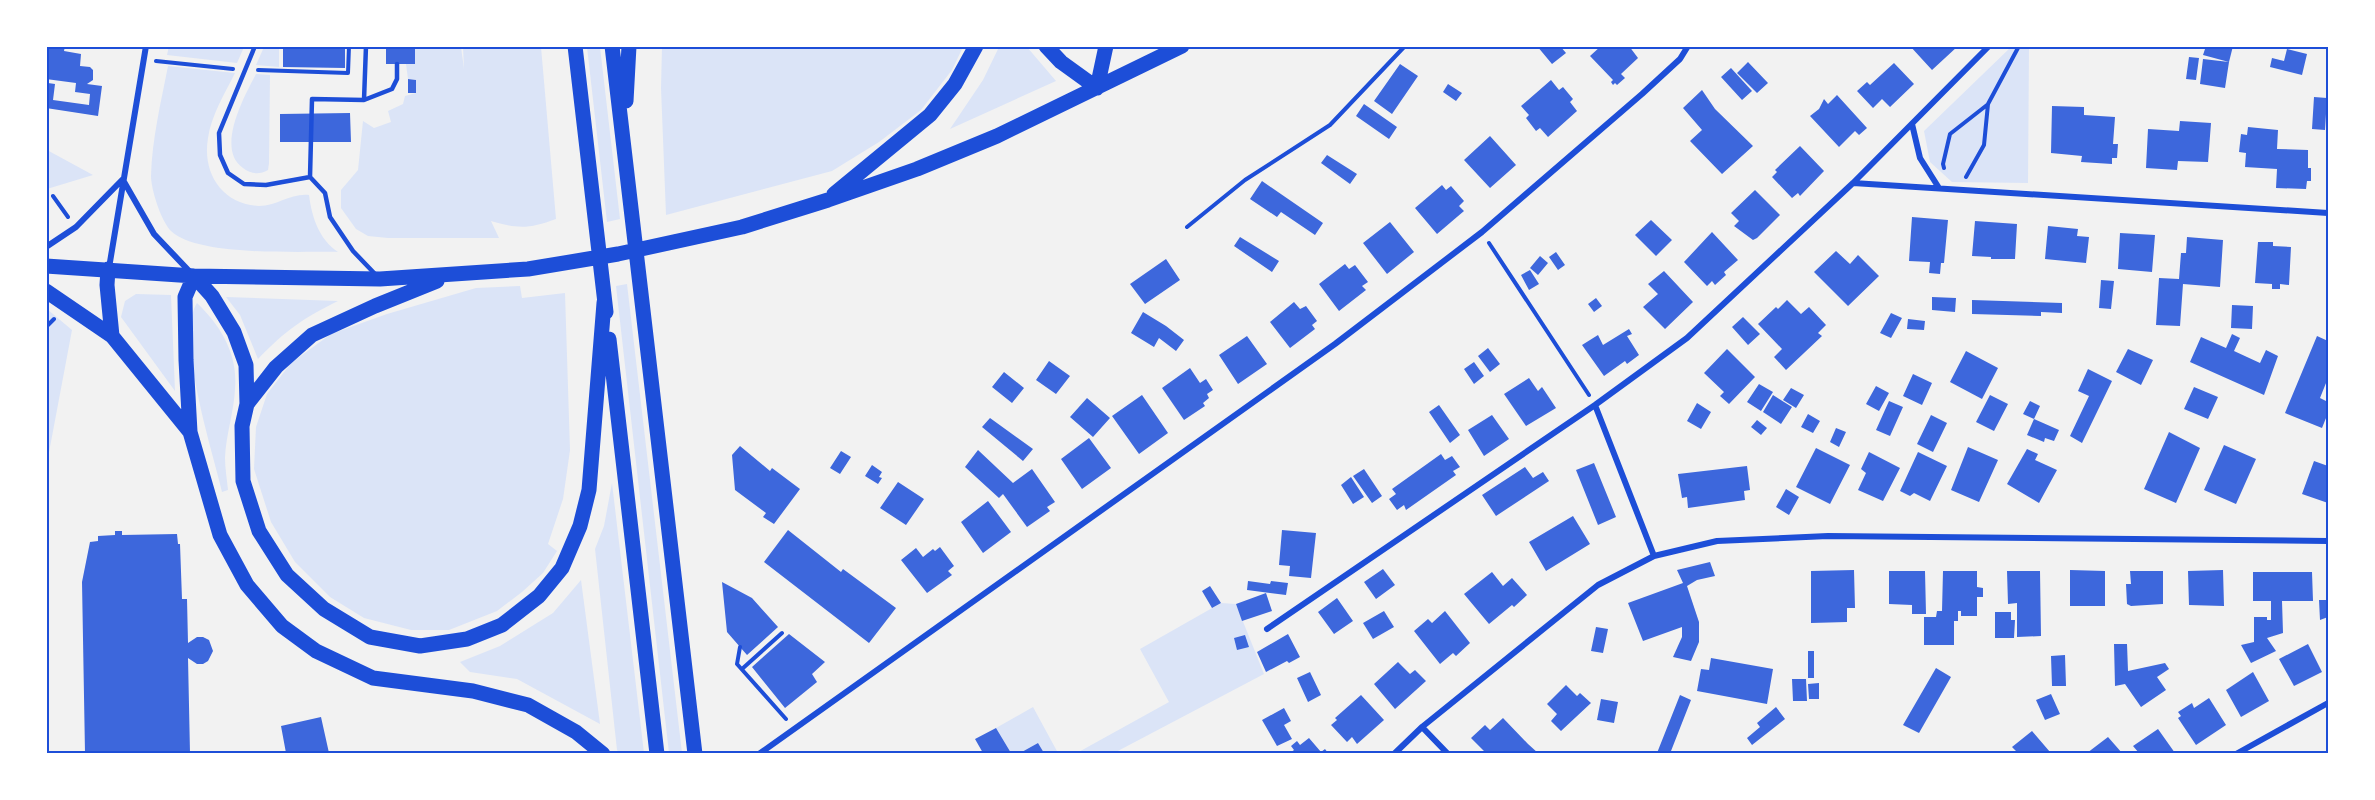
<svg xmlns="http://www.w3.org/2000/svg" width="2375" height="800" font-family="Cabin,sans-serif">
	<rect width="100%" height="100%" fill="#f2f2f2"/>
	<path fill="#dbe4f7" d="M169,46H244V47L237,63L167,55Z
		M264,47H279V67L256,65Z
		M415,47H461L464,69L463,47H541L556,219C529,229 518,229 491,221L499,238H388L368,236L356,229L341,208V190L358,170L363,121L374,128L391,122L388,111L403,104L405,96L416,93V80L408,79L406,64H415Z
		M587,47H600L620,219L607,222Z
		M662,47V46L963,47L952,70L921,110L879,142L832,171L666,215L661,88Z
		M999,47H1027L1056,81L950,129L983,80Z
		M2011,47H2029L2028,183L1952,182L1930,162L1924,131Z
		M168,66L235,73C225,93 211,116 208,138C202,173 222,204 259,206C277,206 291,193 309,195C312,218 319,239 338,252C301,251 198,257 171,231C161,221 151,189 151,176C152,139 161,102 168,66Z
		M256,74L270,75L269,163L268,170C259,175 251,174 243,168C215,149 245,95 256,74Z
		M47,150L93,175L47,189Z
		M627,284L682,753H669L616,286Z
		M520,286L522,298L565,293L570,450L563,499L548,544L557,551L543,573L522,592L497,611L449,630H411L364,618L330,597L295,562L271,522L254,469L256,427L267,394L291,363L331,334L387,314L476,288Z
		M136,294L171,295L175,391L121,317L125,301Z
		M226,297L338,301C302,319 286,330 258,359L240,315Z
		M197,303C221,326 238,354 235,389C234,412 226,434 225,458C225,468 227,480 228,490L222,492C213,452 175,337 197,303Z
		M47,309L72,330L47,463Z
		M612,483L644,753H619L617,750L595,549L604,526Z
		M581,580L600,724L517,679L470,672L460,662L500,646L553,613Z
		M1221,603L1236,604L1264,674L1114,753L1075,754L1169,702L1140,649Z
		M1033,707L1058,753H1044L1038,743L1020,753H1011L996,728Z"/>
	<path fill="#3d67dc" d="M46,46H65L64,51L81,54L80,66L90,67L93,70V80L87,84L102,86L98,116L46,108L48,83L55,84L53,100L89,105L90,94L75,92L76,83L46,79Z
		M283,46H345V68L283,67Z
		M386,46H415V64H386Z
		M1537,46H1560L1566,53L1552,64Z
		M1601,46H1629L1638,58L1621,74L1625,78L1617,85L1615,83L1613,85L1611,82L1613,80L1590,56Z
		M1910,46H1958L1932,70Z
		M2206,46H2233L2229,62L2203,55Z
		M2287,49L2307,54L2302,75L2270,67L2272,58L2284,61Z
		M2189,57L2199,58L2196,80L2186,79Z
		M2203,59L2229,62L2225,88L2200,84Z
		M1748,62L1768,83L1757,93L1737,73Z
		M1894,63L1914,84L1890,107L1882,99L1873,108L1857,91L1867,82L1870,85Z
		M1400,64L1418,76L1392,114L1374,101Z
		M1731,68L1752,91L1742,100L1721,77Z
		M408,79L416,80V93H408Z
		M1551,80L1559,90L1563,87L1573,99L1570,102L1577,111L1548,137L1540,128L1536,131L1526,118L1529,115L1521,106Z
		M1448,84L1462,93L1456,101L1443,92Z
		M1702,90L1715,109L1753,146L1722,174L1690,141L1702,130L1683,108Z
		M1837,95L1867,128L1859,135L1855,131L1839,147L1810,116L1819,109L1824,99L1828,104Z
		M2314,97L2327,98L2325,130L2312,129Z
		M1364,104L1397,127L1389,139L1356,116Z
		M2052,106L2084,107V115L2115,117L2113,144H2118L2117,158H2112V164L2081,162L2082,156L2051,153Z
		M350,113L351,142H280V114Z
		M2180,121L2211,123L2208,162L2178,161L2177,170L2146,168L2148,129L2179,131Z
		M2248,127L2278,130L2277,149L2308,150V168H2311V181H2307L2306,189L2276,188L2277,169L2245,167L2246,153L2239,152L2241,134L2247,135Z
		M1490,136L1516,165L1490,188L1464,160Z
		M1800,146L1824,171L1800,196L1798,193L1792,198L1772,177L1777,172L1775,170Z
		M1327,155L1357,174L1350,184L1321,163Z
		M1262,181L1323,223L1315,235L1281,212L1277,217L1250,199Z
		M1442,185L1446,190L1451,186L1464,201L1459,206L1464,211L1437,234L1415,208Z
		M1755,190L1780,215L1757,238L1753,240L1734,226L1739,221L1731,213Z
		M1912,217L1948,220L1944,263H1941L1940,274L1929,273L1930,262L1909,261Z
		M1651,220L1672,240L1656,256L1635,235Z
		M1975,221L2017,224L2015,259H1991V257L1972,256Z
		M1390,222L1414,252L1387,274L1363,243Z
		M2048,226L2078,229L2077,236L2089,237L2086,263L2045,259Z
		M1712,232L1738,260L1724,272L1726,275L1715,285L1712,281L1707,286L1684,262Z
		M2120,233L2155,235L2152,272L2118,269Z
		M1240,237L1279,261L1272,272L1234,246Z
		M2187,237L2223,240L2220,287L2183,284L2180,326L2156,325L2159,278L2179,279L2181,253H2186Z
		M2258,242H2273V246L2291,247L2289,285L2280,284V289H2272V284L2255,283Z
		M1836,251L1850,264L1858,255L1879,276L1848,306L1814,272Z
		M1556,252L1565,265L1558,270L1549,257Z
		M1540,256L1548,263L1538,275L1530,268Z
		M1166,259L1180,280L1145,304L1130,284Z
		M1345,264L1349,269L1355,265L1368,282L1362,286L1366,290L1339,311L1319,284Z
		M1530,270L1539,284L1529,290L1521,275Z
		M1664,271L1693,302L1665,329L1643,307L1658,294L1648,284Z
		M2101,280L2114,281L2111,309L2099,308Z
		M1932,297L1956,298L1955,312L1932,310Z
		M1596,298L1602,306L1594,312L1588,304Z
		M1787,300L1801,314L1809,307L1826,325L1818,333L1822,336L1786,370L1774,357L1782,349L1758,324L1776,307L1778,309Z
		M1972,300L2062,303V313L2041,312V316L1972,314Z
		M1294,302L1300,309L1306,306L1317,321L1312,325L1315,329L1290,348L1270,322Z
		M2232,305L2253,306L2252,329L2231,328Z
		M1143,312L1166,326L1184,340L1176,351L1159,338L1154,347L1131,333Z
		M1891,313L1902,318L1891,338L1880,333Z
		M1743,317L1760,334L1748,345L1732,327Z
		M1908,319L1925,321L1924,330L1907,329Z
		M1629,329L1632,334L1627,336L1639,355L1627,364L1625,361L1604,376L1582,345L1598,335L1603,345Z
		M2232,334L2240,338L2234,351L2260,363L2266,350L2278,356L2264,395L2190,362L2201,337L2226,348Z
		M1247,336L1267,364L1238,384L1219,355Z
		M2317,336L2328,341V378L2320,398L2328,402V413L2322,428L2285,413Z
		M1488,348L1500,364L1490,372L1478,356Z
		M1727,349L1755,377L1729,404L1720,396L1724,392L1704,373Z
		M2128,349L2153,360L2141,385L2116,372Z
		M1966,351L1998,368L1982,399L1950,382Z
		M1049,361L1070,376L1056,394L1036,380Z
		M1474,362L1484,376L1474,384L1464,369Z
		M1190,368L1200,383L1206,379L1213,390L1207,394L1209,398L1203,403L1205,406L1184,420L1162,388Z
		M2088,369L2112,381L2082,443L2070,436L2089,396L2078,391Z
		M1004,372L1024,388L1012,403L992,387Z
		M1913,374L1932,383L1922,405L1903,396Z
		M1529,378L1538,391L1542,387L1556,408L1526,426L1504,394Z
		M1759,384L1773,392L1761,411L1747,402Z
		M1876,386L1889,393L1879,411L1866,404Z
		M2194,387L2218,397L2208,419L2184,409Z
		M1791,388L1804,395L1796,408L1783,400Z
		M1142,395L1168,433L1139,454L1112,416Z
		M1773,395L1792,407L1781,424L1763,412Z
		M1990,395L2008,404L1994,431L1976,422Z
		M1087,398L1110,418L1093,437L1070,417Z
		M1889,401L1903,407L1890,436L1876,430Z
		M2030,401L2040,406L2034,419L2023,414Z
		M1697,403L1711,412L1701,429L1687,421Z
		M1439,405L1460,435L1450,443L1429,412Z
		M1808,414L1820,421L1813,433L1801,427Z
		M1492,415L1509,439L1484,456L1468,430Z
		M1931,415L1947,423L1933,452L1917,444Z
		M990,418L1033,449L1023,461L982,427Z
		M2034,419L2059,430L2054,441L2045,438L2044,442L2027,435Z
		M1757,420L1767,428L1761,435L1751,427Z
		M1836,428L1846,432L1839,447L1830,442Z
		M2169,432L2200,448L2176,503L2144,489Z
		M1089,438L1111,468L1082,489L1061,459Z
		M2224,445L2256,459L2236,504L2204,490Z
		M740,446L770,471L772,468L800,489L774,524L763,517L766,513L735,490L732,455Z
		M1968,447L1998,460L1979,502L1951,490Z
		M1816,448L1850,465L1830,504L1796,487Z
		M2027,449L2038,454L2035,460L2057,470L2039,503L2007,484Z
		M978,450L1013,483L1032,469L1055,502L1047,507L1050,511L1027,527L1003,494L999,498L965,467Z
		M841,451L851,457L840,474L830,468Z
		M1869,452L1900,468L1883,501L1858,490L1866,473L1861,469Z
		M1918,452L1947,466L1930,501L1914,493L1910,496L1900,491Z
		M1441,454L1445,460L1452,456L1460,467L1453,471L1456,475L1406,510L1404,505L1397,510L1389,499L1396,494L1392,489Z
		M2314,461L2328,466V503L2302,494Z
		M1594,463L1616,517L1598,525L1576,470Z
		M872,465L882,472L879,477L882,478L878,484L865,476Z
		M1747,466L1750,490L1744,491L1745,500L1688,508L1687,497L1682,498L1678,474Z
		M1525,467L1533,478L1543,472L1549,481L1496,516L1482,495Z
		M1364,469L1382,496L1372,503L1353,476Z
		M1351,477L1364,497L1353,504L1341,485Z
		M898,482L924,499L906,525L880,508Z
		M1786,489L1799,497L1789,515L1776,507Z
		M988,501L1011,532L983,553L961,522Z
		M1573,516L1590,544L1546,571L1529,542Z
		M788,530L841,572L843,569L896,608L869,643L764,562Z
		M1282,530L1316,533L1311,578L1289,576L1290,566L1279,565Z
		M115,531H122V535L177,534L178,544H180L182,599H187L188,643L197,637H203L209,640L213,651L208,661L203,664H197L188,658L190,753H85L82,582L90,542L98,541V536L115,535Z
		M940,547L954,566L948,571L952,575L927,593L901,560L916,548L923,557L933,549L935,551Z
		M1710,562L1715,576L1697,580L1687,586L1699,622V642L1691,661L1673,657L1682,637V627L1643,641L1628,603L1683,583L1677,570Z
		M1383,569L1395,585L1376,599L1364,582Z
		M1854,570L1855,608H1847V622L1811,623V571Z
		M2070,570L2105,571V606H2070Z
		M2223,570L2224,606L2189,605L2188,571Z
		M1889,571H1925L1926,614H1912V605L1889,604Z
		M1943,571H1977V587L1983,588V597H1977V616H1961V611H1958V621H1954V645H1924V617H1936L1937,611H1942Z
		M2007,571H2040L2041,636L2017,637V603L2008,604Z
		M2130,571H2163V604L2131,606L2127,604L2126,584H2131Z
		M1492,572L1503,586L1512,578L1527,595L1514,607L1512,605L1489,624L1464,594Z
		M2253,572H2312L2313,601H2282L2283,633L2267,638L2276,651L2251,663L2241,645L2254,642V617H2267V620H2271V601H2253Z
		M1248,581L1270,584L1271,581L1288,583L1286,595L1247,590Z
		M722,582L752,598L778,627L747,655L727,632Z
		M1210,586L1221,603L1212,608L1202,591Z
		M1266,593L1272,611L1242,621L1236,604Z
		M1337,598L1353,621L1334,634L1318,612Z
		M2319,600H2328V617L2320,620Z
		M1384,611L1394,627L1373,639L1363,623Z
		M1445,611L1470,643L1456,656L1453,653L1440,664L1414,631L1428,619L1432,623Z
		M1995,612H2011V620H2015L2014,638H1995Z
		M1596,627L1608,629L1603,653L1591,651Z
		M789,634L825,662L812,674L817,682L785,708L752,667Z
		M1288,634L1300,657L1289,663L1287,661L1266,672L1257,652Z
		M1245,635L1249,647L1237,650L1234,638Z
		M2114,644H2127L2128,671L2165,663L2169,669L2157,677L2166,690L2141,707L2125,684L2115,686Z
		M2308,644L2322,672L2294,686L2279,659Z
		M1808,651H1814V678H1808Z
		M2065,655L2066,686H2052L2051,656Z
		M1711,658L1773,669L1767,704L1697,691L1701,669L1709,670Z
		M1398,662L1410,674L1415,670L1426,681L1395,709L1374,684Z
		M1936,668L1951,677L1919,733L1903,725Z
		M1310,672L1321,695L1308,702L1297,678Z
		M2253,672L2269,701L2241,717L2226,690Z
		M1792,679H1806L1807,701H1793Z
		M1819,683V699H1809L1808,684Z
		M1566,685L1577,696L1580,693L1591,703L1561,731L1551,721L1557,714L1547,704Z
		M2051,694L2060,714L2045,720L2036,700Z
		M1361,695L1384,720L1357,744L1352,737L1347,742L1331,725L1337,720L1335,718Z
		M1680,695L1691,700L1671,751L1676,753H1657Z
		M2209,698L2226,725L2196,745L2178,718L2181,716L2178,712L2192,703L2194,708Z
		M1601,699L1618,702L1614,723L1597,720Z
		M1776,707L1785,719L1752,745L1747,738L1760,727L1757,723Z
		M1284,708L1291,721L1284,725L1292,739L1277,746L1262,720Z
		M321,717L329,753H286L281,726Z
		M1503,718L1528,744L1538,753H1486L1471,738L1485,725L1490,730Z
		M996,728L1011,753H983L975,739Z
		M2158,729L2175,753H2139L2133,746Z
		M2032,731L2050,752L2048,753H2018L2012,747Z
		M2108,737L2122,753H2087Z
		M1309,738L1321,752L1325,749L1328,753H1290L1294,750L1291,746L1297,741L1300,745Z
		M1038,743L1044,753H1020Z"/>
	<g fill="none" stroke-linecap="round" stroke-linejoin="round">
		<path stroke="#1d4ed8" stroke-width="4" d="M156,61L233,69
			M258,70L348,73L349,46
			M1944,168L1943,164L1950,134L1987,105
			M1966,177L1984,145L1988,104L2019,46
			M53,196L68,217
			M1187,227L1245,180L1330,125L1405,46
			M1489,243L1589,395
			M46,327L54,319
			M740,647L737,664L786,719
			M742,669L782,633"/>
		<path stroke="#1d4ed8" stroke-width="4.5" d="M255,46L219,133L220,155L228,173L244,184L266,185L310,177
			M366,46L364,100L312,99L310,177L325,193L330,217L353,251L375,274
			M364,100L392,89L397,79V64"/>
		<path stroke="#1d4ed8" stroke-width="6" d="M1912,124L1920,158L1939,188
			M123,180L154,234L191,273
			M1853,183L2328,213
			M46,247L76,227L122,180
			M109,268L146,46
			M1595,405L1654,556
			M1267,629L1595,405L1687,338L1853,183L1989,46
			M1422,727L1448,754
			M759,754L1335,344L1482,232L1642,94L1680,59L1688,46
			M1394,754L1422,727L1598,585L1654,556L1717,541L1828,536L2328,541
			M2236,754L2328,703"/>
		<path stroke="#1d4ed8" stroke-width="15" d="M575,46L606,312
			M612,46L695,754
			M1046,46L1061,62L1097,88
			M1097,88L1106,46
			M626,101L629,46
			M834,194L930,115L955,84L976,46
			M46,266L194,276L380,279L528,269L618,254L742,227L828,200L917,169L997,136L1182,46
			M108,269L107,285L112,336
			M194,276L212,296L234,332L246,365L247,404L242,426L243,481L259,531L287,575L324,609L370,637L420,646L467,639L502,625L539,596L562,568L580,526L589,490L604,303
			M194,276L185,297L186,360L190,432L220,535L247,585L282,626L316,651L373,678L473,691L528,705L576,732L603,754
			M46,291L112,336L190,432
			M609,339L657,754
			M247,404L276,367L312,335L375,306L437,281"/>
	</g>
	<rect width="2375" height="800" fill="none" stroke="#ffffff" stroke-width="96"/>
	<rect x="48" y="48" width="2279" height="704" fill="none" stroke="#1d4ed8" stroke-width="2"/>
</svg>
